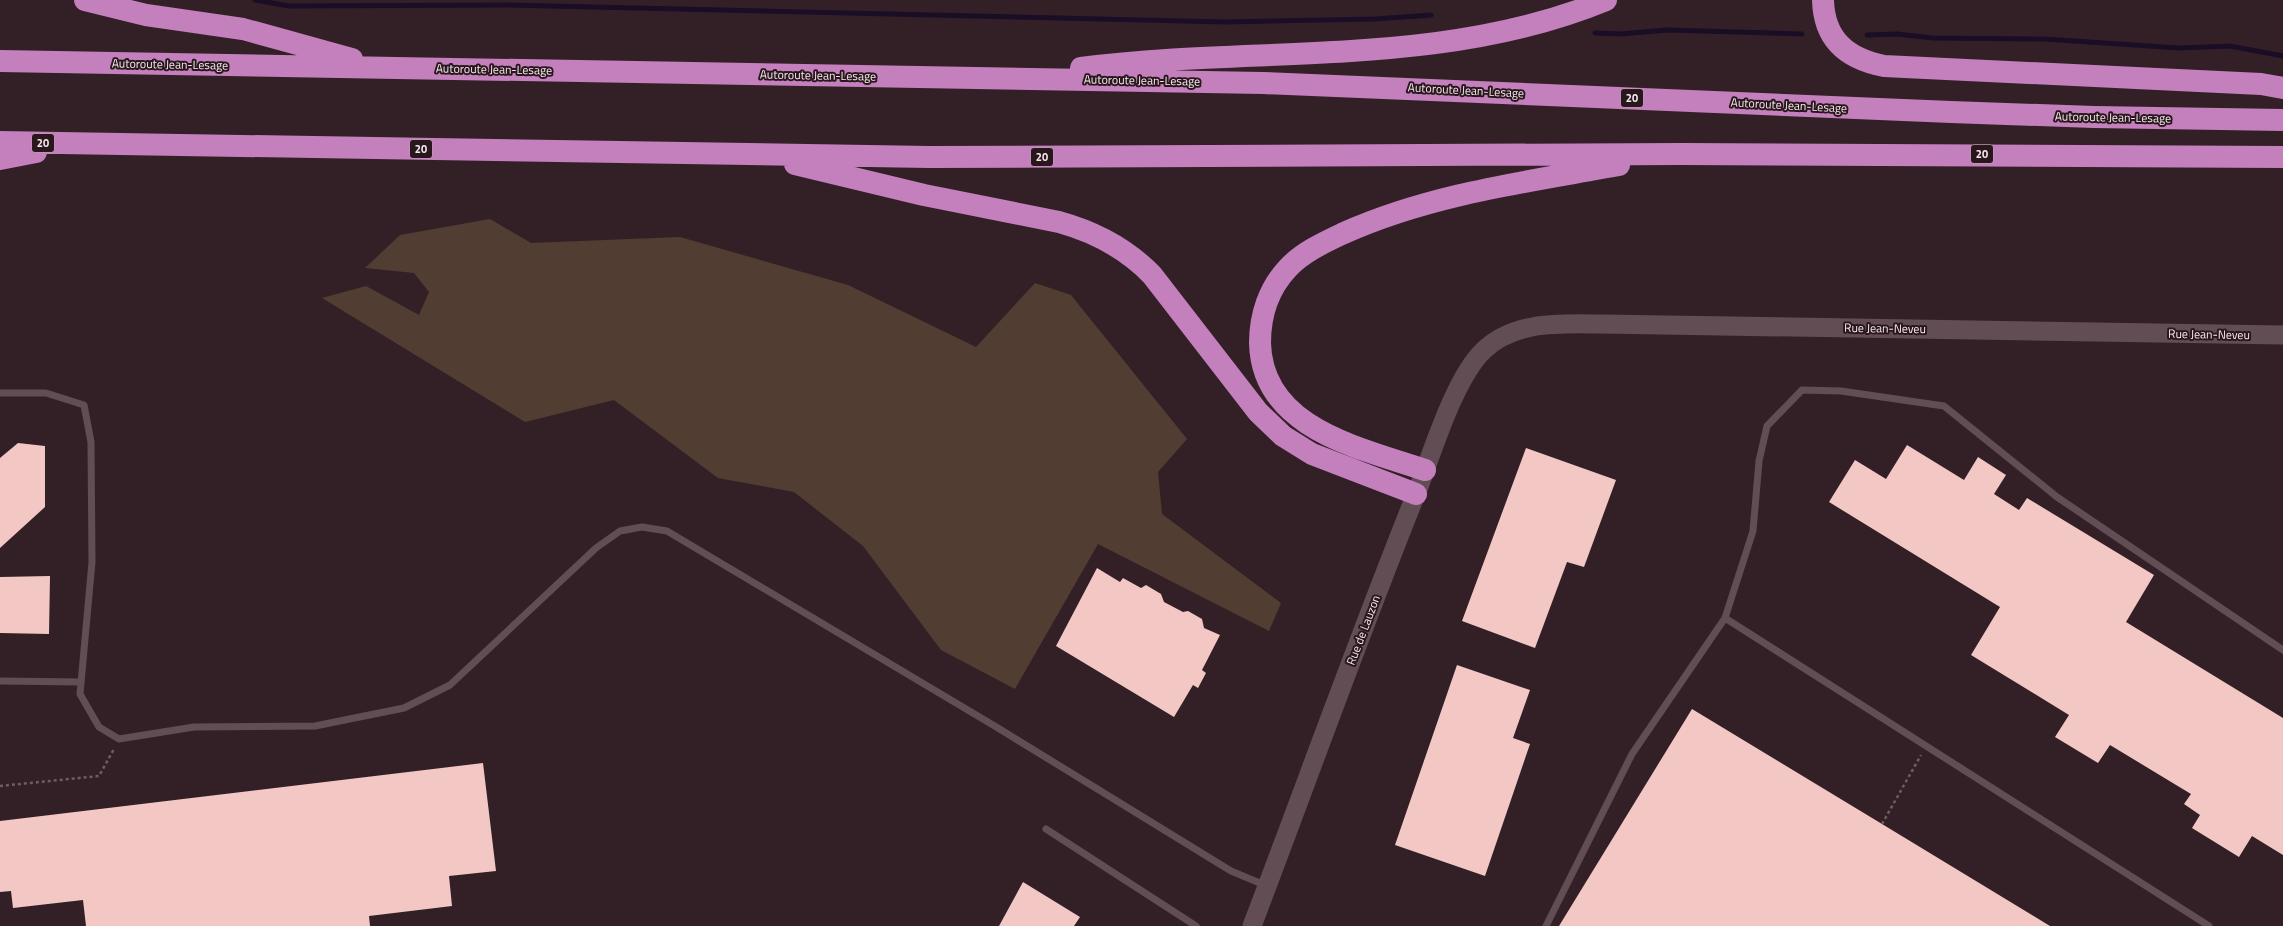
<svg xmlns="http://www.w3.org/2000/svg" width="2283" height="926" font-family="'Titillium Web',sans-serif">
	<rect width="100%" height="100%" fill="#332027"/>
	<path fill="#513d31" d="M490,219L531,243L680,237L848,285L976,347L1035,283L1071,295L1187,439L1158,472L1162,514L1281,603L1269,631L1098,544L1015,689L941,650L863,546L794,492L718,478L614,400L525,422L322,298L366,286L419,315L429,292L414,273L365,268L400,235Z"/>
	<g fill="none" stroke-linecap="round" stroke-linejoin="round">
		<path stroke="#190e26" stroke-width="5" d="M255,0L289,6L508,5L1226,22L1375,19L1431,15
			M1595,33L1620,34L1667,30L1802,34
			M1867,35L1897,34L1933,38L2044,39L2179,48L2230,46L2283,56"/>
	</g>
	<path fill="#f3c8c4" d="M18,443L45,446V507L0,548V458Z
		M1907,445L1964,480L1978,457L2006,475L1994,494L2019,510L2027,498L2154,575L2126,622L2283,718V855L2252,836L2239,857L2192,828L2200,815L2184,804L2191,794L2110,745L2098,763L2055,737L2069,715L1971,655L2000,607L1829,502L1855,460L1886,479Z
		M1526,448L1616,480L1584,567L1567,562L1535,648L1462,621Z
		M1097,568L1120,582L1123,578L1141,588L1146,585L1161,594L1164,602L1183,612L1188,611L1202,619L1204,628L1220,635L1202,670L1206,673L1198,688L1193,685L1174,717L1056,646Z
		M50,576L49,634L0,633V577Z
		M1457,665L1530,690L1513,738L1530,744L1485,876L1395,845Z
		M1692,709L1882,824L2050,926H1559Z
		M483,763L496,871L449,876L452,906L369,916L370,926H86L83,900L13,908L11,891L0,892V821Z
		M1023,882L1080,917L1074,926H999Z"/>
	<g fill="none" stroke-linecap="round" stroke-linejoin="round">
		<path stroke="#6e5d63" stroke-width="2.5" stroke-dasharray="3 3" stroke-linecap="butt" d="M0,786L99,776L114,749
			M1882,824L1921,755"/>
		<path stroke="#624d54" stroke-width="7" d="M0,393H46L84,405L91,442L92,562L80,694L99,727L119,739L194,727L315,726L404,708L450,685L596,548L620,531L642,527L667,531L998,728L1231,871L1267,886
			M1725,618L2209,926
			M0,681L81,682
			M1046,829L1196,926
			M1546,926L1632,754L1725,618L1753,531L1759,461L1767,426L1802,390L1841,391L1944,406L2057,497L2283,650"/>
		<path stroke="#624d54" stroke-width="19" d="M1252,926C1308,779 1361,630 1420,484C1434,447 1456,376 1484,350C1516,320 1561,324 1602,324L2283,335"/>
		<path stroke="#c47fbd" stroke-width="22" d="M85,0L146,15L243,29L352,59
			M1823,0C1824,40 1848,59 1884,66L2261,84L2283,88
			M0,61L1263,83L1951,112L2094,117L2283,120
			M1081,68C1256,45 1439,69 1606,0
			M0,142L929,157L1682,154L2283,157
			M0,159L36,152
			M795,164L924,195L1059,222C1095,232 1126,248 1152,275L1258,412L1283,436L1312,454L1416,494
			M1425,470C1361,448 1262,429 1260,343C1260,315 1269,288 1288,268C1303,252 1325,242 1344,233C1431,194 1526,182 1619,165"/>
	</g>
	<g text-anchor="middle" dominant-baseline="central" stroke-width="4" stroke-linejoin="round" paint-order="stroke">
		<g fill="#29171d" stroke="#b8aaaf" stroke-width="1">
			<rect x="1621" y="89" width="22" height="18" rx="3"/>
			<rect x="32" y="134" width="22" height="18" rx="3"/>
			<rect x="410" y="140" width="22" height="18" rx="3"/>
			<rect x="1971" y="145" width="22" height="18" rx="3"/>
			<rect x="1031" y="148" width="22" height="18" rx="3"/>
		</g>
		<g font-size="11" font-weight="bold" fill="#f6e9ed">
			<text x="1632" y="98">20</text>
			<text x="43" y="143">20</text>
			<text x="421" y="149">20</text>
			<text x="1982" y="154">20</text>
			<text x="1042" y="157">20</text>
		</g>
		<g font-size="12" fill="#f6e9ed" stroke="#29171d">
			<text transform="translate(170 64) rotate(1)">Autoroute Jean-Lesage</text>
			<text transform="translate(494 69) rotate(1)">Autoroute Jean-Lesage</text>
			<text transform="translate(818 75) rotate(1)">Autoroute Jean-Lesage</text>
			<text transform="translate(1142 80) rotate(1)">Autoroute Jean-Lesage</text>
			<text transform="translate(1466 90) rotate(3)">Autoroute Jean-Lesage</text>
			<text transform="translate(1789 105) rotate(3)">Autoroute Jean-Lesage</text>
			<text transform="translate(2113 117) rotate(1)">Autoroute Jean-Lesage</text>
			<text transform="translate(1885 328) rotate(1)">Rue Jean-Neveu</text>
			<text transform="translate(2209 334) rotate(1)">Rue Jean-Neveu</text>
			<text transform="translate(1363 630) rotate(-69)">Rue de Lauzon</text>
		</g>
	</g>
</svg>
